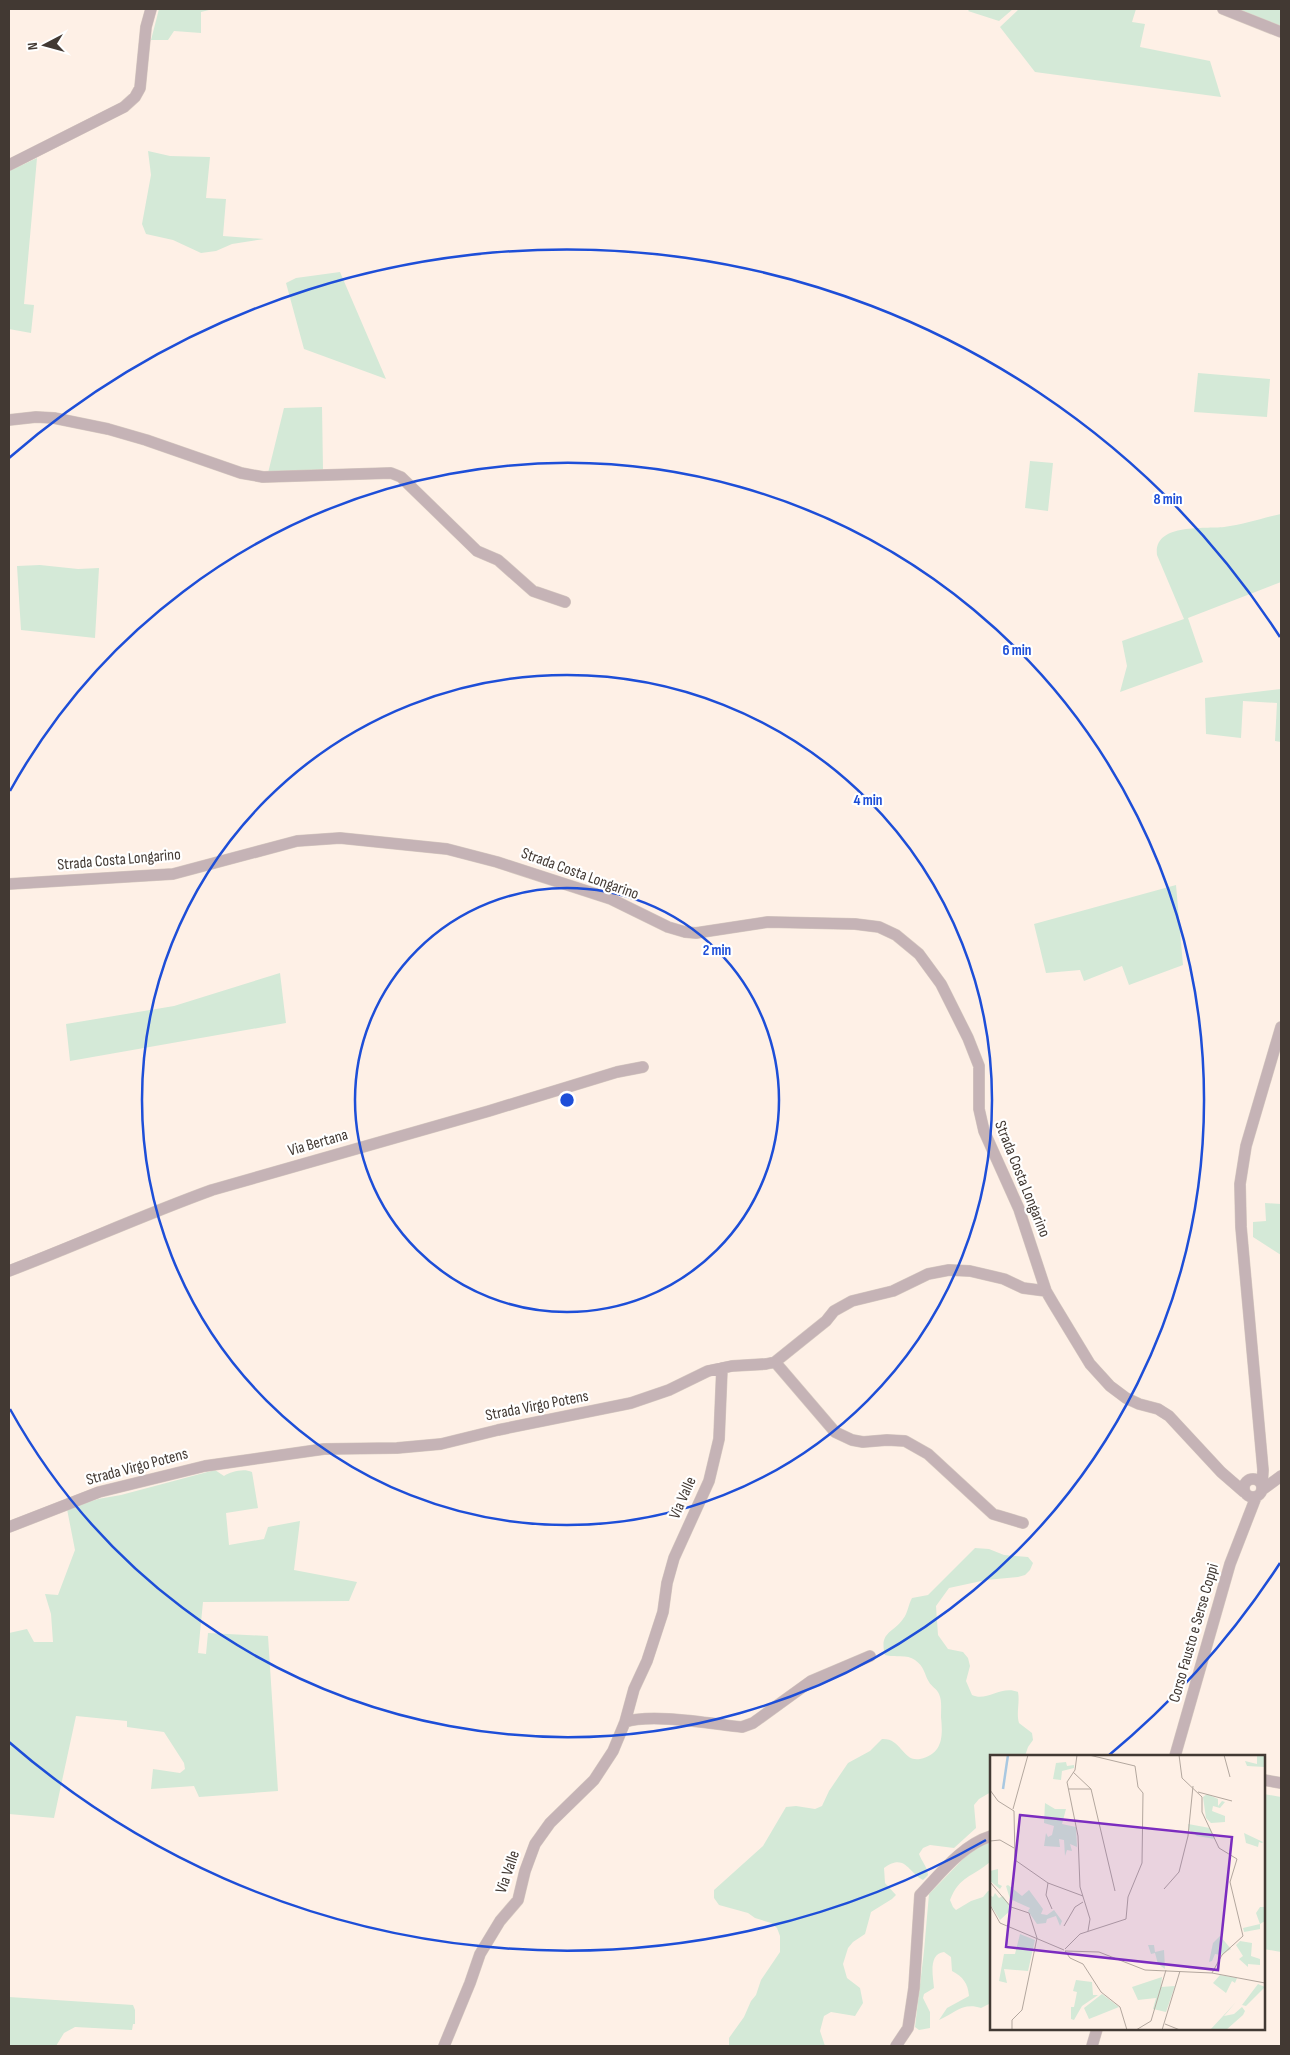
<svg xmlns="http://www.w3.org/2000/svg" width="1290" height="2055" font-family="'Sofia Sans Condensed',sans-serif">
	<rect width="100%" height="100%" fill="#fef0e6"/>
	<path fill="#d4e9d7" d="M159,9H213L201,12V33L174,31L168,40H151Z
		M970,9H1013L999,21L968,11Z
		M1019,9H1136L1132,22L1145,24L1140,47L1210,61L1221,97L1035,72L1000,27Z
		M1238,9H1281V26Z
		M148,151L170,156L210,157L206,198L226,199L223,236L264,239L232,244L216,251L201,253L173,240L146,234L142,224L151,175Z
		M37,158L24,304L34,305L31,333L9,329V171Z
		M340,272L386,379L304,349L286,283L296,278Z
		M1198,373L1270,379L1267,417L1194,412Z
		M322,407L323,470L268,473L284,408Z
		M1030,461L1053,463L1048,511L1025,508Z
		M1281,514V582L1188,618L1203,662L1120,692L1127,666L1122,641L1184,619L1157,555C1153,523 1204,529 1224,527C1243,525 1262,518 1281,514Z
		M40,565L78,569L99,568L95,638L21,630L17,566Z
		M1281,689V742L1275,741L1277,703L1243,701L1241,738L1206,734L1205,698Z
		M1176,885L1183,965L1129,985L1122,966L1084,981L1080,970L1046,973L1034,924Z
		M280,973L286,1023L70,1061L66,1024L174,1006Z
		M1265,1203L1281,1204V1255L1253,1237V1222L1266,1221Z
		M215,1470L224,1476C231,1472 243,1468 252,1472L258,1508L226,1513L229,1545L264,1539L268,1527L300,1521L294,1570L357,1582L349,1601L203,1602L198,1653L206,1654L208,1633L268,1636L278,1791L199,1797L194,1786L151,1789L153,1769L180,1773L185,1769L184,1763L164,1732L127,1727V1721L76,1716L54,1818L9,1814V1633L27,1629L34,1642H53L51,1614L45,1594L58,1595L75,1550L67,1509L98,1499L121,1495Z
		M975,1548L989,1549L1004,1555L1028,1557L1033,1563L1030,1570L1025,1575L1018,1577L986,1580L949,1588L936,1606L938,1635L948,1649L963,1652L968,1658L970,1666L966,1681L972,1695C987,1702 1001,1685 1018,1692C1020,1703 1016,1713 1019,1723L1032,1733L1033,1740L1028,1747L1025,1756H991V1792L979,1799L974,1805L976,1828L954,1848L930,1845L923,1848L919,1854C922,1862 927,1866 928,1875L923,1880C907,1871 905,1853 884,1868L885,1883L896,1895L892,1899L871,1912L865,1934L853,1942L848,1948L843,1964L847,1978L860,1988L863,2003L855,2016L831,2012L824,2016L820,2031L825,2046H729V2038L744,2017L751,2001L756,1995L761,1980L780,1952V1936L777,1928L771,1923L755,1918L748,1913L719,1905L714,1898V1890L763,1846L786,1807L796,1806L815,1809L822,1806L829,1791L848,1763L870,1751L882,1739C902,1738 902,1762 920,1759C943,1754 943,1736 941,1717C941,1709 942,1700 939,1694C937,1689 931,1686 929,1682C924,1674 925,1667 915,1660C907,1654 895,1658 885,1655C879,1632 892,1634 903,1619C908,1613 908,1605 912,1598L928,1595Z
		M1264,1794L1281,1797V1952L1264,1949Z
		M991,1841V1861C972,1878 960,1875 950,1900L953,1907L956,1910L971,1901L983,1897L988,1891L991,1890V2003L981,2008C963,2002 955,2013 939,2020L947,2008L969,1996C968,1983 963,1977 952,1971L951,1957L944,1952C928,1954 933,1976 934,1988L924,1994L923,1998L930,2012V2028L919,2030L915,2027L924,1951L929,1894L970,1852Z
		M9,1997L133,2005L135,2010V2024H133L132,2030L75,2027L64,2033L56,2046H9Z"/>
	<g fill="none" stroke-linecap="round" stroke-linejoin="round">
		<g stroke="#d8cbc2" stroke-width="12">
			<path id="minor" d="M1223,9L1281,32
				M9,165L124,107L135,97L140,88L146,27L151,9
				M9,420L36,417L54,418L108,429L146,440L241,473L263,477L391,473L401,477L477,551L498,560L533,591L565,602
				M9,884L173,874L297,841L340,838L447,849L497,862L611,899L668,927L685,932L696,933L768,922L855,924L879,927L896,935L919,954L941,984L968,1038L979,1066V1109L984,1131L1019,1209L1046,1291L1053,1303L1090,1364L1110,1386L1126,1398L1139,1404L1158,1409L1169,1416L1221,1472L1244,1492
				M9,1271C77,1245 143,1215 212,1190L489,1111L617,1072L643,1067
				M775,1362L835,1432L852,1440L863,1442L887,1440L905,1441L928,1454L993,1514L1023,1523
				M1244 1488a9 9 0 1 1 18 0a9 9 0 1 1-18 0Z
				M1262,1486L1263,1470L1241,1227L1240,1184L1246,1146L1281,1027
				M1262,1490L1281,1476
				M9,1527L99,1492L205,1466L324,1449L397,1448L441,1444L498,1430L631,1403L669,1390L708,1371L732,1366L766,1364L775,1362L826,1321L834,1311L852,1301L893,1291L928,1274L949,1270L970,1271L1004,1279L1023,1288L1046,1291
				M625,1722C652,1713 712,1724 742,1727L753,1723L811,1681L870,1656
				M1175,1756L1230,1564L1256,1497
				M1264,1780L1281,1783
				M444,2046L470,1983L480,1954L500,1921L518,1900L525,1871L535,1844L550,1823L594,1780L613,1751L625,1722L634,1689L647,1661L663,1612L667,1583L674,1558L709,1481L719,1439L722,1368
				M896,2046L908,2028L914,1988L920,1895C940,1874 962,1845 991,1836
				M1092,2046L1097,2029"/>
		</g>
		<use href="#minor" stroke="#c5b3b6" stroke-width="11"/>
	</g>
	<g fill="none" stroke="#1d4ed8" stroke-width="2.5">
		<circle cx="567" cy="1100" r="212"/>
		<circle cx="567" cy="1100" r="425"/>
		<path d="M10 791A637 637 0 1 1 10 1409"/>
		<path d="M1280 1563A850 850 0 0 1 1108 1756M986 1840A850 850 0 0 1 9 1742M9 458A850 850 0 0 1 1280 637"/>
	</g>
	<g text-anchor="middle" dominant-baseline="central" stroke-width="4.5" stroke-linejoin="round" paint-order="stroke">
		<g font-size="16" fill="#423933" stroke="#fff">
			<text transform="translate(119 860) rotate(-5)">Strada Costa Longarino</text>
			<text transform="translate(580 874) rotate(20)">Strada Costa Longarino</text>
			<text transform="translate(318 1143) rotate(-16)">Via Bertana</text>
			<text transform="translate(1022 1179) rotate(68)">Strada Costa Longarino</text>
			<text transform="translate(537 1406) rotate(-11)">Strada Virgo Potens</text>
			<text transform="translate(137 1467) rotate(-15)">Strada Virgo Potens</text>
			<text transform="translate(683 1498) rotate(-66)">Via Valle</text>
			<text transform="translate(1194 1633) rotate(-74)">Corso Fausto e Serse Coppi</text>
			<text transform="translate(508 1872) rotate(-71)">Via Valle</text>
		</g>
	</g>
	<g transform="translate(990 1755)">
		<rect width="275" height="275" fill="#fef0e6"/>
		<path d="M267,0H275V12L257,11L255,6L267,9ZM76,7L77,11L84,10V13L72,16L71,25L63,24L66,8ZM217,39L228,44V51L232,46L235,47L230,53L223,51L222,56L235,61V67L221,68L216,63L213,42ZM55,48L65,54H76L72,69L86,72L87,92L80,89L82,96L77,95L75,101L74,85L69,84L70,92L54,91L56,78L58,82L62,80L64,71L54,68ZM198,69L220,73L225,84L207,81L199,75ZM254,78L273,87L272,88L269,87L268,92L256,88ZM8,114V129L12,131L10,134L0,126V116ZM18,130L32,141L39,135L53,154L51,159L57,160L64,155L72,166L70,171L66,161L57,164L56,168L47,169L38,156L40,153L20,144L16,131ZM5,138L9,143L13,141L22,154L10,165L0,149V140L3,142ZM270,152H275V166L270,169V174L254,177L253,173L270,169L266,158ZM30,179L45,185L38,216L14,214L17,228L9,226L14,199H25ZM230,181L241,194L231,200L225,199L222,206L219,207L223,188ZM250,186L262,188L261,201L270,204V210L258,209V212L249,204L253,201L246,190ZM158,190H164L165,197L174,195L175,214L168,209L165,198L161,199ZM230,220L247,223L245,228L242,226L236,238L223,228ZM172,222L171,232L185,231L176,257L163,254L166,243L148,245L142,232ZM86,225L102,227L103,240H108L92,251L84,265L81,264V252H84L87,237L83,236ZM268,229L275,232L256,251L252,250ZM112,239L129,252L99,264L94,253ZM246,247L234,261L244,259L252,252L255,256L253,260L236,275H220Z" fill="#d4e9d7"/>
		<path fill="none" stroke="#a9c8e1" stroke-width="2.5" d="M13,34L18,0"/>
		<path fill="none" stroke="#b3a79e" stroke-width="1" d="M87,0L85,15L77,27L88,81L90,132L100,164L98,176M189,0L192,23L212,42V57L229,93L247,104L240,127L253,181L232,200L222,218M234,0L240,22M83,17L101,34L125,136M78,34H101M0,35L8,46L24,56L25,105L58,128L93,141M208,37L242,46M23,54L38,0M0,86L10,85L24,93M0,127L21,152L39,158L47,183L32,255L22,265V275M58,128L56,140L62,154M174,134L189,117L198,81L203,31M0,150L10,168L74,195M74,171L85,152L93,147M75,194L90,179L136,164L138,142L152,108L153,38L148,32L145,11L99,0M75,196L109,197L155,215L222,218L275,228M75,196L80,203L93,209L111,237L130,252L137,275M175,269L190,275M146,275L161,266L176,215M172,275L190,216"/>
		<path fill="#7b2cbf" fill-opacity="0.15" stroke="#7b2cbf" stroke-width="2.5" d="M30,60L242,82L228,215L16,192Z"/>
		<rect width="275" height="275" fill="none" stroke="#423933" stroke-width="2.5"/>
	</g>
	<circle cx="567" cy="1100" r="8" fill="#1d4ed8" stroke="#fff" stroke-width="2.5"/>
	<g font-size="15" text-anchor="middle" font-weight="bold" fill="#1d4ed8" stroke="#fff" stroke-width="4.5" stroke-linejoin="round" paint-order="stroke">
		<text x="1168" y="504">8 min</text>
		<text x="1017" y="655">6 min</text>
		<text x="868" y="805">4 min</text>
		<text x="717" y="955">2 min</text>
	</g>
	<rect width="1290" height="2055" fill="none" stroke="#423933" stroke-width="20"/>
	<g transform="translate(45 45) rotate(264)" stroke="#ffffff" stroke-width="4" paint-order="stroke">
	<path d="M0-4L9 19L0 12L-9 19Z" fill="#423933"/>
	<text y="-8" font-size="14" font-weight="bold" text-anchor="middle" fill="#423933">N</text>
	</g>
</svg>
